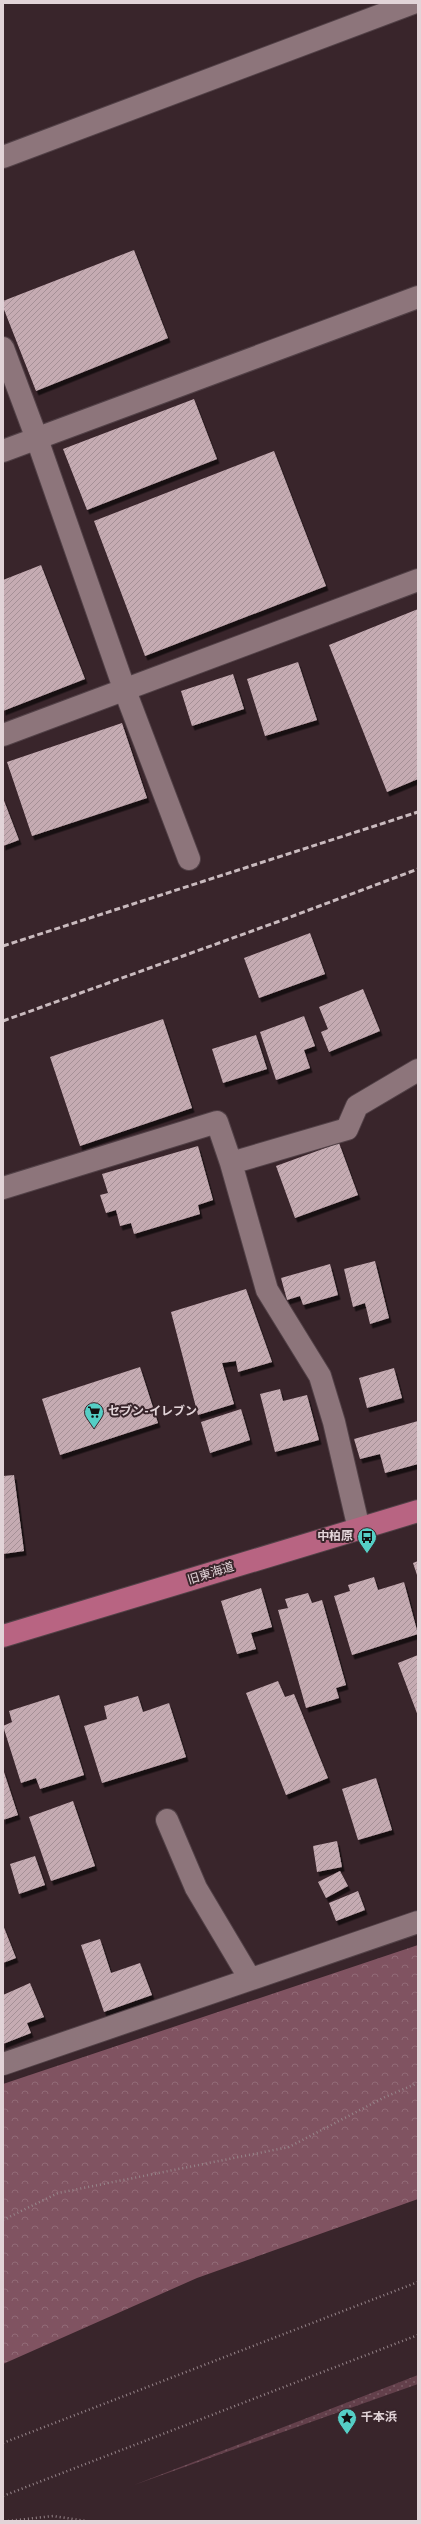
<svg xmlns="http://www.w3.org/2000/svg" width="421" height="2524" font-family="Overpass,'Noto Sans JP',sans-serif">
	<defs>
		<pattern id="grass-dots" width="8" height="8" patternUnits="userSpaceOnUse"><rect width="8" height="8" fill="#63404b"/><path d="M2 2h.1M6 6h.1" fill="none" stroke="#795b64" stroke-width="1.8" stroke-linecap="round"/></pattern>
		<pattern id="forest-crowns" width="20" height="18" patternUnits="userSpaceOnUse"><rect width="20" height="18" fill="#805361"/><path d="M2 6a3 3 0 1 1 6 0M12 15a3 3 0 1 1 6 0" fill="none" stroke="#926b77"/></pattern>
		<pattern id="building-hatch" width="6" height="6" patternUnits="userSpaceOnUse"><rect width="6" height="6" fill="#c5abb2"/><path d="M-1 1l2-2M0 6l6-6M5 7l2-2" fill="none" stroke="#a59096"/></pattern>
		<filter id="shadow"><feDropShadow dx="2.5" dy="4.5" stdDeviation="0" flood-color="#0009"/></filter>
	</defs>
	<rect width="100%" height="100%" fill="#39252b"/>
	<path fill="url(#grass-dots)" d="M418,2375V2384L134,2485Z"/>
	<path fill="url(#forest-crowns)" d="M418,1945V2199L197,2278L3,2364V2084Z"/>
	<path fill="url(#building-hatch)" filter="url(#shadow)" d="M134,250L168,338L36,391L3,307V301Z
		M194,399L217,459L87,510L63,449Z
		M274,451L326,586L145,656L94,521Z
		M41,565L85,679L3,711V580Z
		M418,609V779L387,792L329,645Z
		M298,662L317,720L265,736L247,679Z
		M233,674L244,709L192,726L181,691Z
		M122,723L147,798L32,836L7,762Z
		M3,798L19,840L3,846Z
		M310,933L325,974L259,998L244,958Z
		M363,989L380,1031L329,1052L321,1032L328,1029L319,1007Z
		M304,1016L315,1046L304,1050L310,1068L276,1080L260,1032Z
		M163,1019L192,1108L80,1146L50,1057Z
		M256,1035L267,1069L223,1083L212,1049Z
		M339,1143L358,1195L295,1218L276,1166Z
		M198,1146L213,1200L198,1205L200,1214L134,1234L131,1223L120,1226L116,1210L106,1213L100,1195L108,1193L102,1174Z
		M375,1261L389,1318L370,1324L365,1303L353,1307L344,1269Z
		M330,1264L338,1295L303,1305L300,1296L287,1300L281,1278Z
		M246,1289L272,1362L238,1372L236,1361L222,1363L234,1404L198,1415L171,1312Z
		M140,1367L158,1423L60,1455L42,1399Z
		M394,1368L402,1398L367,1408L359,1378Z
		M280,1389L283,1401L307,1395L319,1440L275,1452L260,1394Z
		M241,1409L250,1440L210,1453L201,1422Z
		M418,1421V1464L385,1473L380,1454L360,1459L354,1439Z
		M14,1475L24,1551L3,1554V1476Z
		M418,1561V1578L413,1563Z
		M374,1577L378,1590L404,1582L418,1634L352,1655L334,1596L350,1591L348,1585Z
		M261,1588L272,1627L251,1633L256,1649L237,1654L221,1601Z
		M308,1593L312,1603L322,1600L346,1685L336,1688L339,1698L306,1708L278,1610L288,1608L285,1599Z
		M418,1655V1716L398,1663Z
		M278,1681L285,1697L294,1694L328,1778L286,1795L246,1693Z
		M59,1695L84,1775L40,1789L36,1778L21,1783L3,1726L12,1722L9,1711Z
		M138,1696L143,1712L169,1703L186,1757L102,1783L84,1726L107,1719L104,1706Z
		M3,1769L18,1815L3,1820Z
		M376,1778L392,1830L358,1840L342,1789Z
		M73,1801L95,1866L51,1881L29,1817Z
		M337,1841L342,1867L317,1872L313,1846Z
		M35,1856L45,1885L19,1894L10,1864Z
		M340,1871L348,1886L326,1898L318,1882Z
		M358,1891L365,1910L336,1921L329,1903Z
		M3,1925L16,1958L3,1963Z
		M100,1939L111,1973L140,1963L152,1995L104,2012L81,1945Z
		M30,1983L44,2017L27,2023L31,2033L3,2044V1995Z"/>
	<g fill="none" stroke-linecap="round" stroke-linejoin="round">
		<g stroke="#524147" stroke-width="24">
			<path id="minor" d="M3,157L413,3
				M3,348L37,439L124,688L189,859
				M3,451L418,297
				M3,735L418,580
				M231,1163L267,1290L320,1376L334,1422L359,1529
				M3,1188L217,1122L231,1163L347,1129L357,1106L418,1070
				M167,1820L196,1888L250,1979
				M3,2064L418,1922"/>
		</g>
		<g stroke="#524147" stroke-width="24">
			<path id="major" d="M3,1636L418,1511"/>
		</g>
		<path stroke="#96858a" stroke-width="2.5" stroke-dasharray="1 3" stroke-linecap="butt" d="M3,2220L58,2193L289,2147L385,2097L418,2083
			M3,2443L418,2282
			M3,2496L418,2335
			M8,2521L53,2516L86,2521"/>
		<use href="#minor" stroke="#8d757b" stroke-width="22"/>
		<use href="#major" stroke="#b86482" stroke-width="22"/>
		<path stroke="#c9babe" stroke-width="3" stroke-dasharray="6 3" stroke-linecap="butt" d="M3,946L418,812
			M3,1021L277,922L418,869"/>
	</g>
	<defs>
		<g id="supermarket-pin" transform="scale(1)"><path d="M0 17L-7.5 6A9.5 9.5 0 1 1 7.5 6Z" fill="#55cec5" stroke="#39252b"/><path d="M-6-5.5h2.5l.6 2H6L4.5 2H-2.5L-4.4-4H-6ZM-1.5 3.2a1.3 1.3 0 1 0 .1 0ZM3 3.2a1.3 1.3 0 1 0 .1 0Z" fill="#111"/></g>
		<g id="bus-pin" transform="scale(1)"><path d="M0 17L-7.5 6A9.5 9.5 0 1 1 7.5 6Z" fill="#55cec5" stroke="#39252b"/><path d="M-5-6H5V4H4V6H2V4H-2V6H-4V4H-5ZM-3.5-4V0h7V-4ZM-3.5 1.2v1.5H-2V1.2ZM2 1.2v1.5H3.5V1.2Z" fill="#111"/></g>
		<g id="sight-pin" transform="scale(1)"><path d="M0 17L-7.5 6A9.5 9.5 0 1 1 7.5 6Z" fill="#55cec5" stroke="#39252b"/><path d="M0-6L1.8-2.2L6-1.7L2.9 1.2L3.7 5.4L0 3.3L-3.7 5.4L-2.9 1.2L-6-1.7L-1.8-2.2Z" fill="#111"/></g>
	</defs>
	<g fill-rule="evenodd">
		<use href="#supermarket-pin" x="94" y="1412"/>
		<use href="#bus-pin" x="367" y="1537"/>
		<use href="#sight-pin" x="347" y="2418"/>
	</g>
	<g text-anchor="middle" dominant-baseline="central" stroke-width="4" stroke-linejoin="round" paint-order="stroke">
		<g font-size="12" font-weight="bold" fill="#e2d4d8" stroke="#39252b" text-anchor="start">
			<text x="108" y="1412">セブン-イレブン</text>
			<text x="353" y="1537" text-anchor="end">中柏原</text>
			<text x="361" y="2418">千本浜</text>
		</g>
		<g font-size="12" fill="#e2d4d8" stroke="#39252b">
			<text transform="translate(211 1574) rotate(-17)">旧東海道</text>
		</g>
	</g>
	<rect width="421" height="2524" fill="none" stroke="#e2d4d8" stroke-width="8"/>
</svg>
